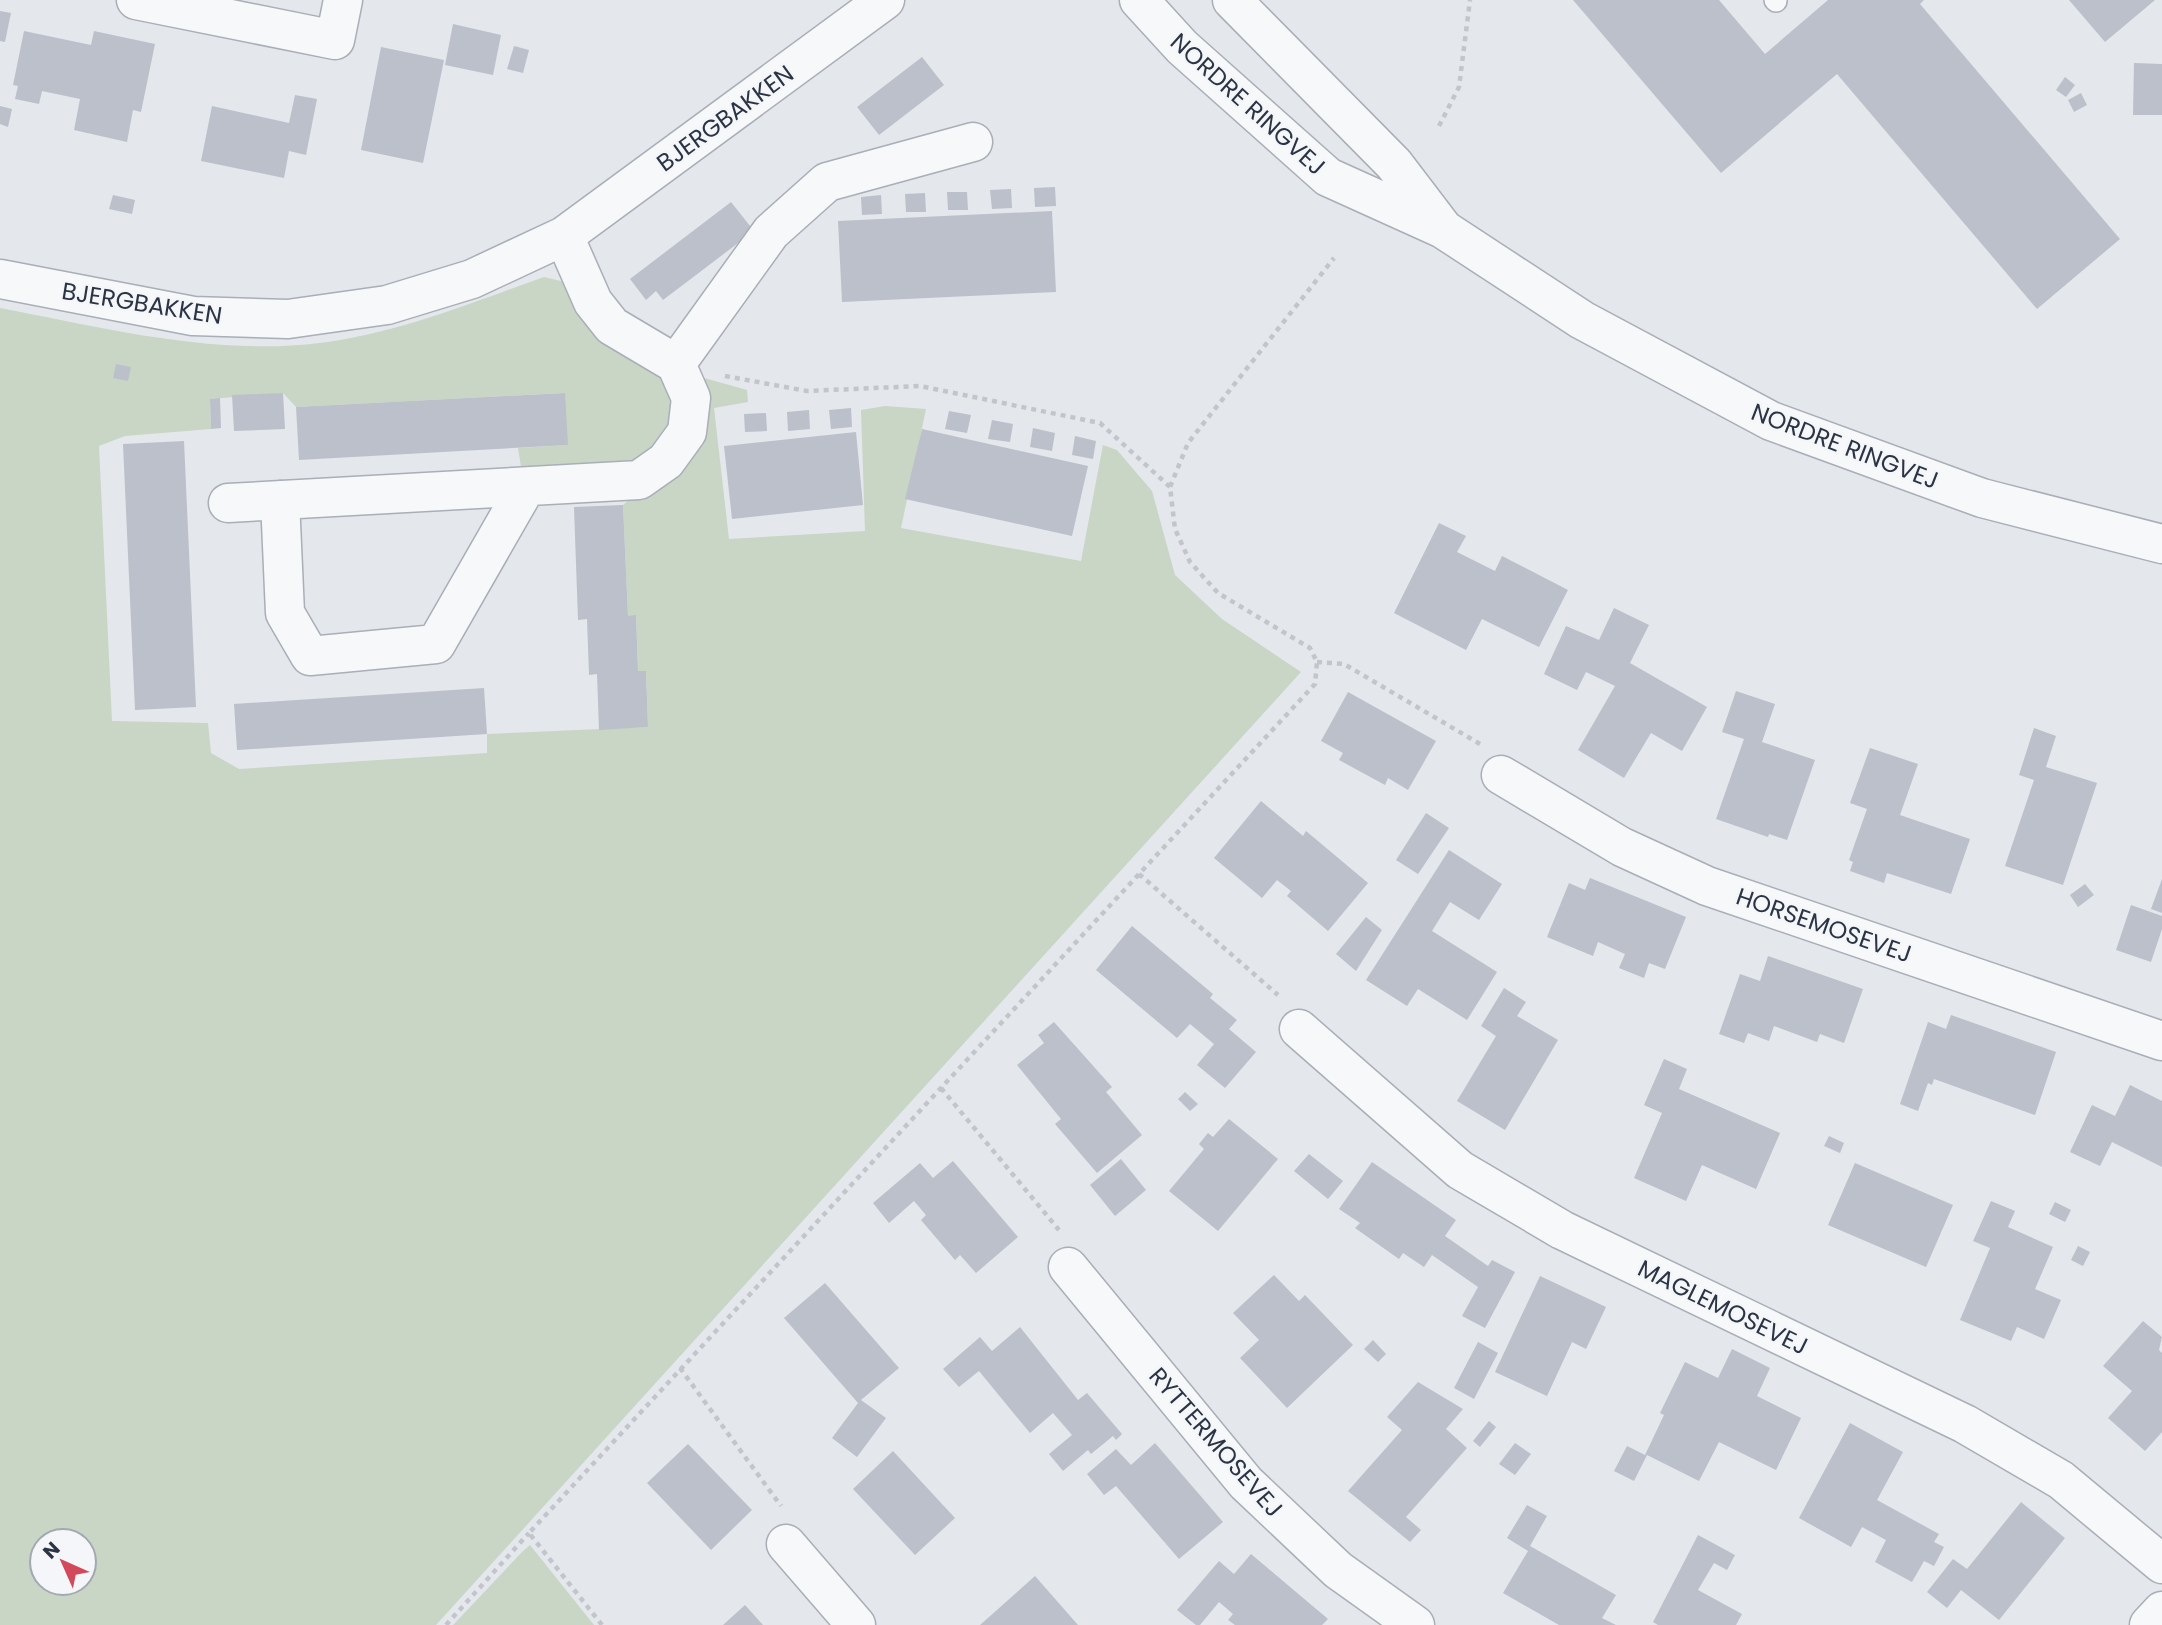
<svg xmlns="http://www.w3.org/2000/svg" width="2162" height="1625" font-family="Poppins,sans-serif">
	<rect width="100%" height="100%" fill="#e4e7ec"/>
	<path fill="#c9d6c5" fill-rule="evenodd" d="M544,277L569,283L597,329L662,370L672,390L675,420L657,451L628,469L522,473L518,448L567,445L564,393L296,407L283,393L210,399L211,429L125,436L99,446L112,721L208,723L211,753L239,769L487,753V734L648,727L646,671H638L636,616H628L623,505C635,493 652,488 666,479C702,456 707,414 697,376L747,390L748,402L714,408L729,539L865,531L861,410L885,406L926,409L901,528L1081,561L1103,445L1117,450L1152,491L1175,575L1222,619L1301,672L436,1625H0V308C104,328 214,356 320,343C398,333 471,303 544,277ZM42,1541H84V1583H42Z
		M530,1545L594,1625H453L522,1552Z"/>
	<path fill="#bbc0ca" d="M1573,0H1719L1765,54L1828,0H1924L1920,4L2120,239L2037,309L1837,74L1721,173Z
		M2069,0H2155L2105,42Z
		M0,11L11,13L5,42L0,41Z
		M453,24L501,35L493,75L445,65Z
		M24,31L91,45L94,31L155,44L141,112L133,110L127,142L74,130L80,99L42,91L39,104L15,99L18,86L13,85Z
		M514,46L529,50L523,73L507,69Z
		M381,47L444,60L423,163L361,150Z
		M922,57L944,85L879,135L857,107Z
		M2134,63L2162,64V115H2133Z
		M2065,77L2075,85L2066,97L2056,90Z
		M2081,93L2087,105L2074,112L2068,100Z
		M295,95L317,99L306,155L289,151L284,178L201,161L212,106L289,123Z
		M0,106L12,109L8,127L0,124Z
		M1055,187L1056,206L1035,207L1034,188Z
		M1011,189L1012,208L992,209L990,190Z
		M947,192H967L968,210H948Z
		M925,193L926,212H906L905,194Z
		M113,195L135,200L132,214L109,209Z
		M881,195L882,214L862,215L861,197Z
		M731,202L754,231L663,300L656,291L646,300L630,279Z
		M1052,211L1056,292L842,302L838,221Z
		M116,364L131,367L128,381L113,378Z
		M283,393L285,429L234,431L232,395Z
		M565,393L568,445L299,460L296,407Z
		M220,398L221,428L211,429L210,399Z
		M851,408L852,427L831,429L829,410Z
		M809,410L810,429L788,431L787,412Z
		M949,411L971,415L967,433L945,429Z
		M766,413L767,431L745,432L744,414Z
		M992,420L1013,424L1010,442L988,439Z
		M1033,428L1055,433L1052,451L1030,447Z
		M922,429L1088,466L1072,536L905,499Z
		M856,432L863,505L732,519L724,446Z
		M1075,436L1096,441L1093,459L1072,455Z
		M184,441L196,707L135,710L123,444Z
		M623,505L628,616L636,615L638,671H646L648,727L599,730L597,674L589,675L587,619L578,620L574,507Z
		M1439,523L1466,536L1457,552L1495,571L1502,556L1568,590L1539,647L1482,619L1466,650L1394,613Z
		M1614,608L1649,625L1630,663L1707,707L1682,751L1651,733L1624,778L1578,750L1615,686L1586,672L1577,690L1544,674L1566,626L1599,640Z
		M484,688L487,734L237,750L234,704Z
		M1736,691L1775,704L1762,742L1815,760L1787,840L1769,834L1768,837L1716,819L1744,739L1722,732Z
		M1348,692L1436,741L1408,790L1388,778L1385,785L1339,760L1343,753L1321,741Z
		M2034,728L2056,736L2046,767L2097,783L2063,885L2005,866L2034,780L2019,775Z
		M1870,748L1918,764L1900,815L1970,839L1951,894L1887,873L1884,883L1850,871L1853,862L1849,860L1867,809L1850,803Z
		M1261,801L1303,836L1306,831L1368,883L1328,931L1287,896L1291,891L1277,880L1262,898L1214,858Z
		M1426,813L1449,828L1418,874L1396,860Z
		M1449,850L1502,884L1479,920L1450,902L1432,931L1497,972L1467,1020L1418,989L1407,1006L1366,980Z
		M1590,878L1686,917L1665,969L1649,963L1644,978L1619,968L1625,954L1598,942L1593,956L1547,937L1569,883L1585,890Z
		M2162,879V913L2151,909Z
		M2085,884L2094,895L2078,907L2070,895Z
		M2131,905L2162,916V929L2151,962L2116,950Z
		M1366,917L1382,930L1356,971L1336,954Z
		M1132,926L1213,994L1210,998L1237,1020L1229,1029L1256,1052L1225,1088L1197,1065L1214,1044L1190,1024L1177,1038L1096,970Z
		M1768,956L1863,989L1844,1043L1820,1034L1817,1042L1774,1026L1769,1041L1748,1033L1744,1043L1719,1034L1740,974L1760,981Z
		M1504,988L1526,1002L1517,1016L1558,1040L1505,1130L1457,1101L1496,1036L1481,1026Z
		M1951,1015L2056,1052L2035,1115L1934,1079L1932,1085L1928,1083L1918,1111L1900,1104L1928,1022L1946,1029Z
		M1054,1022L1112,1087L1106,1092L1142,1135L1097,1173L1055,1124L1061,1119L1017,1065L1044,1043L1038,1035Z
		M1664,1059L1687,1069L1679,1089L1780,1133L1756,1189L1702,1165L1686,1201L1634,1178L1662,1113L1644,1105Z
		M2130,1085L2162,1101V1167L2112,1142L2100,1166L2070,1152L2092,1105L2115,1116Z
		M1185,1092L1198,1104L1190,1111L1178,1099Z
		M1229,1119L1278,1159L1218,1231L1169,1191L1204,1149L1199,1144L1208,1133L1213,1137Z
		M1829,1136L1844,1143L1840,1153L1824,1146Z
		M1309,1154L1343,1181L1328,1199L1294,1171Z
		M1121,1159L1146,1190L1115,1216L1090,1185Z
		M953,1161L1018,1237L976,1273L960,1255L955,1260L921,1220L926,1215L914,1201L889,1223L873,1203L920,1163L933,1178Z
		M1372,1162L1456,1220L1445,1236L1488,1266L1492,1260L1515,1272L1485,1328L1462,1316L1478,1287L1432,1255L1424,1267L1403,1253L1399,1259L1355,1228L1360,1223L1339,1209Z
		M1855,1163L1953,1205L1926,1267L1828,1225Z
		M1991,1201L2015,1211L2008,1227L2053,1247L2035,1289L2061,1300L2044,1339L2017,1327L2011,1341L1960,1320L1990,1248L1973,1241Z
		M2055,1202L2071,1210L2065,1222L2049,1214Z
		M2078,1246L2090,1252L2083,1266L2071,1260Z
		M1274,1275L1299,1301L1305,1295L1353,1345L1287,1408L1240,1358L1259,1340L1233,1313Z
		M1540,1276L1606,1307L1586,1349L1572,1342L1547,1396L1495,1372Z
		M825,1283L899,1368L861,1400L886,1418L857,1457L832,1438L858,1403L784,1318Z
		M2143,1321L2162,1337L2159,1350L2162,1353V1432L2145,1451L2108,1418L2132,1391L2103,1366Z
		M1020,1327L1078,1400L1087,1393L1122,1434L1116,1440L1113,1436L1091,1454L1088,1450L1063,1471L1049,1454L1072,1435L1053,1413L1030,1433L979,1371L959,1387L943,1369L980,1337L992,1351Z
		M1373,1340L1386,1354L1378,1362L1364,1349Z
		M1478,1342L1498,1353L1474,1399L1454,1388Z
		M1732,1349L1770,1368L1757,1396L1801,1418L1776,1470L1719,1442L1699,1481L1647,1455L1634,1481L1614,1471L1627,1446L1645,1455L1664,1415L1660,1413L1685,1362L1718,1378Z
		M1418,1382L1463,1409L1446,1429L1467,1448L1406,1517L1421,1530L1410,1542L1348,1491L1402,1430L1387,1417Z
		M1489,1421L1496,1427L1480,1447L1473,1441Z
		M1850,1423L1903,1452L1877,1500L1939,1534L1934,1542L1944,1547L1934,1566L1924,1561L1912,1582L1875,1562L1886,1540L1862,1527L1851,1547L1799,1518Z
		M1155,1443L1223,1522L1179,1559L1116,1486L1104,1495L1087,1474L1116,1449L1131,1465Z
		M1515,1443L1531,1454L1515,1475L1499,1464Z
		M688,1444L752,1510L711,1550L647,1483Z
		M893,1451L955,1518L915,1555L853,1489Z
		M2021,1502L2065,1538L1999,1620L1961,1590L1947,1608L1927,1592L1953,1559L1967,1569Z
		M1527,1505L1547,1516L1530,1546L1616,1595L1602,1618L1616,1625H1559L1503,1593L1528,1551L1507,1538Z
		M1698,1535L1735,1555L1727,1570L1714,1563L1698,1590L1742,1614L1736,1625H1658L1653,1622Z
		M1251,1554L1328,1619L1322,1625H1235L1228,1620L1233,1614L1219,1602L1200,1625H1196L1177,1610L1219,1561L1234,1574Z
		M1035,1576L1078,1625H980Z
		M745,1605L763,1625H723Z"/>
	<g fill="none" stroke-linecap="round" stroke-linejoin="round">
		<g stroke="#a9aeb7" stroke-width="24">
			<path id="service" d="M1775,0L1776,1"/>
		</g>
		<g stroke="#a9aeb7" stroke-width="41">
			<path id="minor" d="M136,0L335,40L343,0
				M0,279L193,316L288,319L387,305L472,279L564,236L885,0
				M676,364L771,232L827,182L973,142
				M280,500L285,613L310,656L436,644L526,487
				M228,503L639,480L666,461L687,432L691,398L676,364L612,326L593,302L564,236
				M1501,775L1622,847L1707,886L2162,1041
				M1299,1029L1460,1170L1562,1230L1965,1424L2061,1480L2162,1564
				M1068,1267L1246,1483L1338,1570L1415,1625
				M786,1544L856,1625
				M2149,1625L2162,1611"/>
		</g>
		<g stroke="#a9aeb7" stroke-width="41">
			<path id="tertiary" d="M1139,0L1182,47L1328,177L1443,229L1582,320L1771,421L1982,498L2162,544
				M1232,0L1394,164L1442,227"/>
		</g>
		<path stroke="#c2c5cb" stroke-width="4.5" stroke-dasharray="5 5" stroke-linecap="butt" d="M1439,126L1459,87L1470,0
			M725,376L807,391L920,386L1100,423L1170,487
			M1317,662L1344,664L1480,744
			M1139,874L1278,995
			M941,1088L1059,1230
			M680,1368L781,1506
			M446,1625L529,1533
			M602,1625L529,1533L1315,684L1317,662L1310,648L1218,593L1190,562L1175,529L1170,487L1188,443L1334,258"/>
		<use href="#service" stroke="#f7f8fa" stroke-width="21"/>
		<use href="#minor" stroke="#f7f8fa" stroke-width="38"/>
		<use href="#tertiary" stroke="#f7f8fa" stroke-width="38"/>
	</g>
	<g text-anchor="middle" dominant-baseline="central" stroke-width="5" stroke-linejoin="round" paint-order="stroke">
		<g font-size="24" fill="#2b3445" stroke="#f4f6f9">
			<text transform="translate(1248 104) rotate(42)">NORDRE RINGVEJ</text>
			<text transform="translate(725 118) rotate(-36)">BJERGBAKKEN</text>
			<text transform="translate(142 303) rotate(9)">BJERGBAKKEN</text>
			<text transform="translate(1845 446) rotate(21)">NORDRE RINGVEJ</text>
			<text transform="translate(1824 925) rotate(19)">HORSEMOSEVEJ</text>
			<text transform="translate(1723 1307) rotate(26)">MAGLEMOSEVEJ</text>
			<text transform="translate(1216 1442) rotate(49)">RYTTERMOSEVEJ</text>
		</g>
	</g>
	<g transform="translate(63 1562) rotate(315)"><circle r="33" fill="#f4f6f9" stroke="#a4a8b1" stroke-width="2"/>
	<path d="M0-5L12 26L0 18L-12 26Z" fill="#d1495b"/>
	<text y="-10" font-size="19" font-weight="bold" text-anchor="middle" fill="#2b3445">N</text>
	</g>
</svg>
